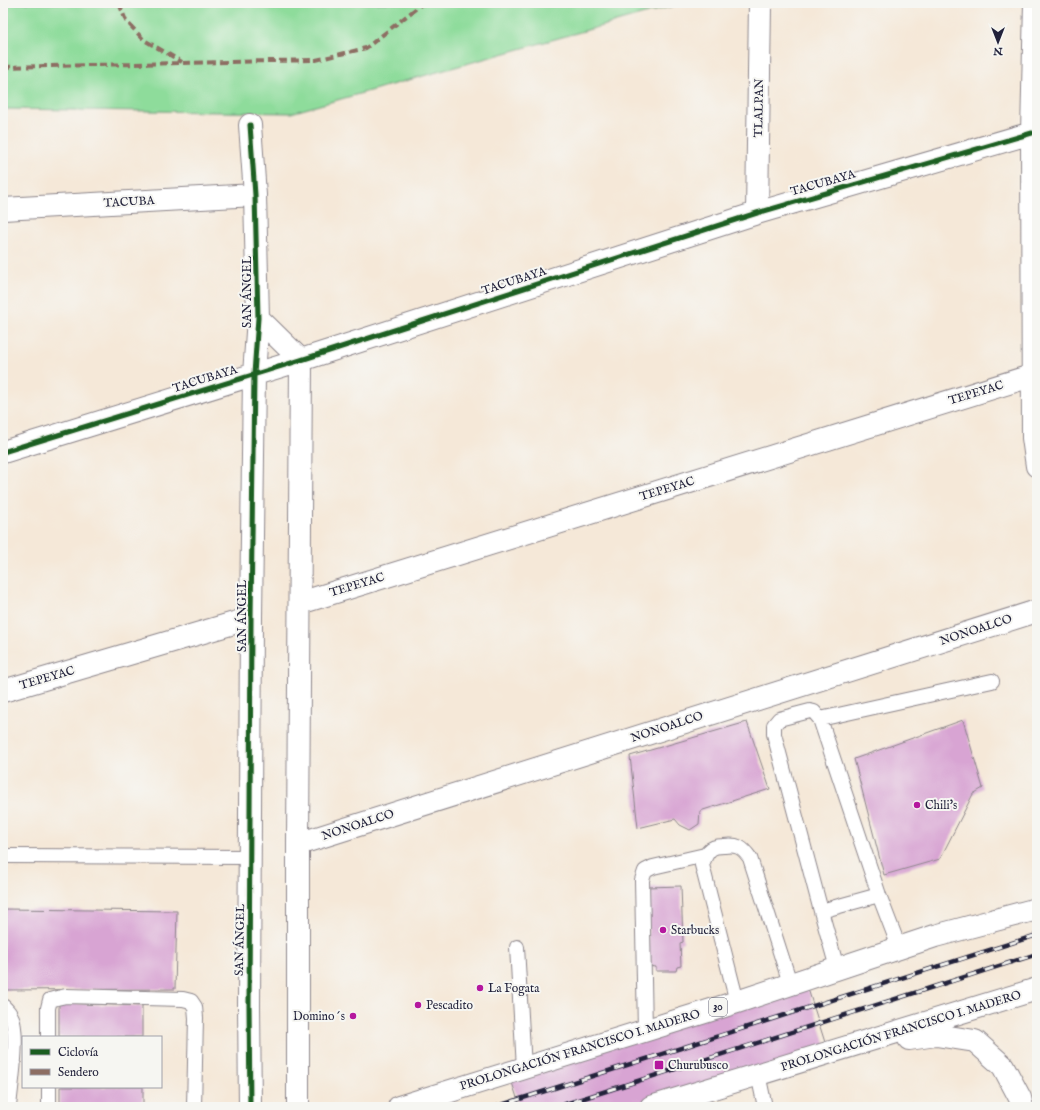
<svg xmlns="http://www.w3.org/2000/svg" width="1040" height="1110" font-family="'IM FELL English',serif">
	<rect width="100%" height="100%" fill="#f6f6f2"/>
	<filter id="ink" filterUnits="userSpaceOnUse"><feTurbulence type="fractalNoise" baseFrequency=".025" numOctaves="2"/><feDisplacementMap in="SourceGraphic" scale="8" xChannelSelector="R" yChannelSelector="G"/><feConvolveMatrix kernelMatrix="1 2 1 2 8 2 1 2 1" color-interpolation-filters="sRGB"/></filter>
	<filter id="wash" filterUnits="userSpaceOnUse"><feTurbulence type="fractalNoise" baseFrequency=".012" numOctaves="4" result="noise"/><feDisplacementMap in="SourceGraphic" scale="16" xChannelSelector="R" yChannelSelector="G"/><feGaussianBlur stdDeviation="0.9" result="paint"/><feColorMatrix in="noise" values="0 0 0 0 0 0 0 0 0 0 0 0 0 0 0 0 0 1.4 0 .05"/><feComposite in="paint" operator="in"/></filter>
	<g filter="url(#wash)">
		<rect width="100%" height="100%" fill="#f5e8d8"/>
		<path fill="#8edc9b" stroke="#587f6b" d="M3,3H684L291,113L3,109Z"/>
		<g id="blocks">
			<path fill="#d8a4d3" d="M963,720L983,788L973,794L940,859L884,875L854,759Z
				M747,722L770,789L700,811L699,824L690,830L680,825L675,819L638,828L630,756Z
				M681,886L683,942L680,943L681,966L677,967L676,971H656V967L648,966V887Z
				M3,909L177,911L175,989L3,990Z
				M803,973L829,1055L665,1107H520L507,1067Z
				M59,1003L142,1006V1037H59Z
				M60,1087H143V1107H60Z"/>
		</g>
	</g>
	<g filter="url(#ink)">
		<use href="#blocks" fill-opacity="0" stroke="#8c858a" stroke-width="1"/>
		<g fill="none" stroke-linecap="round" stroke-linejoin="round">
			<g stroke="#8c858a" stroke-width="16">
				<path id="lane" d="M820,719L992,681
					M3,856L251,857
					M821,911L879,895
					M517,947L524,1068
					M837,968L821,911L774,734V725L779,719L810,711L814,712L820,719L879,895L899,947
					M737,1002L702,865C704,860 705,855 709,851C712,847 719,846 724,846C737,844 742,847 750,858L790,983
					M3,1006C8,1011 12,1015 13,1022C18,1044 11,1084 9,1107
					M645,1030L642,880L645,871L653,867L705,855
					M48,1037V1008L50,1000L57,998L66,996L183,999L191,1001L195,1007L196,1018L194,1107
					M758,1074L765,1107
					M49,1087V1107"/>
			</g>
			<g stroke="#8c858a" stroke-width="24">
				<path id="street" d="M1035,3L1032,133L1033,438L1037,466
					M3,209L255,195
					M757,213L760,3
					M258,318L301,360L298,844V1107
					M3,452L301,360L757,213L1032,133
					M300,603L1034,375
					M3,691L251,618
					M298,844L1037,611
					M250,1107L249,1006L251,618L254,374L258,318L255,195L250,125"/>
			</g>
			<g stroke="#8c858a" stroke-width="24">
				<path id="highway" d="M909,1039L936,1035L975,1041L1003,1066L1020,1098L1022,1107
					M399,1107L737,1002L935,936L1037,909
					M651,1107L1037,989"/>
			</g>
			<use href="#lane" stroke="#fff" stroke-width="14"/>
			<use href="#street" stroke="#fff" stroke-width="22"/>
			<use href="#highway" stroke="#fff" stroke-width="22"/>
			<g stroke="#22223b" stroke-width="4.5">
				<path id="rail" d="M495,1107L1037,935
					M556,1107L1037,954"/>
			</g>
			<use href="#rail" stroke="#f6f6f2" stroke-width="3" stroke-dasharray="9" stroke-linecap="butt"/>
			<path stroke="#8d6e63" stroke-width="4" stroke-dasharray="8 4" stroke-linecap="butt" d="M119,3L126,21L144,40L182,62
				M3,67L316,60L366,48L423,3"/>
			<g stroke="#f6f6f2" stroke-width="8">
				<path id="cycleway" d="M3,452L301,360L757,213L1032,133
					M250,1107L249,1006L251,618L254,374L258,318L255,195L250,125"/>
			</g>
			<use href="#cycleway" stroke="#1b5e20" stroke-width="5"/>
		</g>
	</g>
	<g fill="#b5179e" stroke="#f6f6f2" stroke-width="1.5">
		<circle cx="917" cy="805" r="4"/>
		<circle cx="663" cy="930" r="4"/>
		<circle cx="480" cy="988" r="4"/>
		<circle cx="418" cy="1005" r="4"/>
		<circle cx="353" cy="1016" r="4"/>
		<rect x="654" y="1060" width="10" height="10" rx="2"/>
	</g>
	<g text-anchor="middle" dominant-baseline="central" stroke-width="4" stroke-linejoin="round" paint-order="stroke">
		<rect fill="#f6f6f2" stroke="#626272" stroke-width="1" x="709" y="998" width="18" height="18" rx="3"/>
		<g font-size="11" font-weight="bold" fill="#22223b">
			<text x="718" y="1007">30</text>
		</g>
		<g font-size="12" fill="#22223b" stroke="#f6f6f2">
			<text transform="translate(759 108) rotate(-89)">TLALPAN</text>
			<text transform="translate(823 183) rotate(-16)">TACUBAYA</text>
			<text transform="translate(129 202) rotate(-3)">TACUBA</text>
			<text transform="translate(514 281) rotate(-18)">TACUBAYA</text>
			<text transform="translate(247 292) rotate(-90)">SAN ÁNGEL</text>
			<text transform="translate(205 379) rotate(-17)">TACUBAYA</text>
			<text transform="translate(976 393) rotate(-17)">TEPEYAC</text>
			<text transform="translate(667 489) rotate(-17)">TEPEYAC</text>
			<text transform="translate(357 585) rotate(-17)">TEPEYAC</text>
			<text transform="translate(242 616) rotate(-90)">SAN ÁNGEL</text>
			<text transform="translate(976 630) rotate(-18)">NONOALCO</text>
			<text transform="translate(47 678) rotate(-16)">TEPEYAC</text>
			<text transform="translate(667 727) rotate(-18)">NONOALCO</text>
			<text transform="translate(358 825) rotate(-18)">NONOALCO</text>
			<text transform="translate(240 940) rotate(-89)">SAN ÁNGEL</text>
			<text transform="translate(901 1031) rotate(-17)">PROLONGACIÓN FRANCISCO I. MADERO</text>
			<text transform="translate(580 1050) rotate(-17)">PROLONGACIÓN FRANCISCO I. MADERO</text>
		</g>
		<g font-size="12" fill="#22223b" stroke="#f6f6f2" text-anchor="start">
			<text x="925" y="805">Chili's</text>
			<text x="671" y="930">Starbucks</text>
			<text x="488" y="988">La Fogata</text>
			<text x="426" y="1005">Pescadito</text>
			<text x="345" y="1016" text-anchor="end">Domino´s</text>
			<text x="668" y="1065">Churubusco</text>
		</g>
	</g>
	<rect width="1040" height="1110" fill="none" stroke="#f6f6f2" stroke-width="16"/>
	<rect x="22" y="1036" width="140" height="52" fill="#f6f6f2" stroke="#a1a1a9"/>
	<rect x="30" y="1049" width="20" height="6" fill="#1b5e20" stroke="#a1a1a9"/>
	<text x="58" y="1056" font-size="12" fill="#22223b">Ciclovía</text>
	<rect x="30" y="1069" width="20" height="6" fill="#8d6e63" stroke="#a1a1a9"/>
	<text x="58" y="1076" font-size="12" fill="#22223b">Sendero</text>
	<g transform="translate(998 42) rotate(180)" stroke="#f6f6f2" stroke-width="3" paint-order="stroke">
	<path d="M0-3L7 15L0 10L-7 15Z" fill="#22223b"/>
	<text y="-6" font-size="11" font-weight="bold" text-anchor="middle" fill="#22223b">N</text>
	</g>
</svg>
